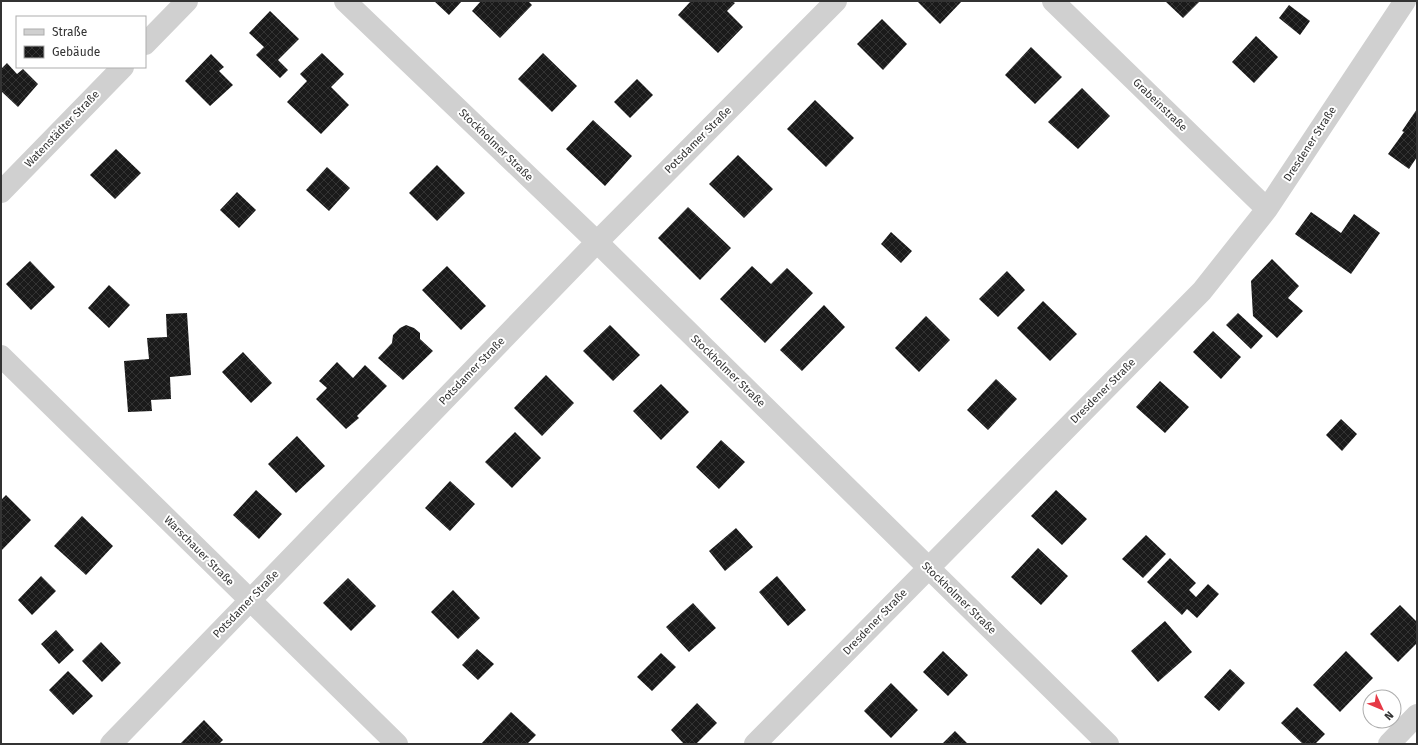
<svg xmlns="http://www.w3.org/2000/svg" width="1418" height="745" font-family="'Fira Sans',sans-serif">
	<defs>
		<pattern id="building-cross-hatch" width="8" height="8" patternUnits="userSpaceOnUse"><rect width="8" height="8" fill="#1a1a1a"/><path d="M0 0l8 8M0 8l8-8" fill="none" stroke="#333"/></pattern>
	</defs>
	<rect width="100%" height="100%" fill="#fff"/>
	<path fill="url(#building-cross-hatch)" d="M434,1H462L449,15Z
		M481,1H528L532,5L500,38L472,11Z
		M691,1H732L735,3L727,11L743,27L718,53L678,15Z
		M917,1H962L940,24Z
		M1165,1H1200L1183,18Z
		M1289,5L1310,21L1300,35L1279,18Z
		M270,11L299,39L278,60L288,70L280,78L256,55L264,47L249,33Z
		M882,19L907,44L883,70L857,44Z
		M1256,36L1278,57L1254,83L1232,62Z
		M1031,47L1062,77L1035,104L1005,75Z
		M322,53L344,74L331,87L349,105L321,134L287,102L307,81L300,74Z
		M543,53L577,86L552,112L518,79Z
		M211,54L224,67L219,71L233,85L210,106L185,81Z
		M7,63L17,74L23,69L38,84L18,107L1,91V69Z
		M637,79L653,95L630,118L614,102Z
		M1082,88L1110,116L1078,149L1048,122Z
		M815,100L854,138L826,167L787,129Z
		M1417,109V157L1409,169L1388,154L1404,132L1402,131Z
		M593,120L632,156L605,186L566,149Z
		M116,149L141,173L115,199L90,175Z
		M738,155L773,189L744,218L709,184Z
		M437,165L465,193L437,221L409,193Z
		M327,167L350,188L329,211L306,190Z
		M237,192L256,210L239,228L220,210Z
		M688,207L731,248L700,280L658,238Z
		M1311,212L1341,233L1354,214L1380,233L1351,274L1295,234Z
		M891,232L912,251L901,263L881,244Z
		M1272,259L1299,286L1288,298L1303,311L1277,338L1253,316L1251,281Z
		M30,261L55,287L31,310L6,284Z
		M447,266L486,306L461,330L422,290Z
		M752,266L771,284L787,268L813,293L765,343L720,299Z
		M1007,271L1025,290L998,317L979,299Z
		M109,285L130,305L109,328L88,308Z
		M1043,301L1077,334L1050,361L1017,328Z
		M824,305L845,327L802,371L780,350Z
		M187,313L191,375L170,377L171,399L151,400L152,411L128,412L124,361L149,359L147,338L167,337L166,314Z
		M1238,313L1263,336L1251,349L1226,325Z
		M926,316L950,340L919,372L895,348Z
		M406,325L414,328L420,333V339L433,351L403,380L378,358L392,343L393,335L400,328Z
		M610,325L640,355L613,381L583,351Z
		M1213,331L1241,357L1221,379L1193,352Z
		M243,352L272,383L251,403L222,372Z
		M337,362L353,378L365,365L387,386L357,416L359,418L346,429L316,399L327,388L319,381Z
		M546,375L574,403L542,436L514,408Z
		M996,379L1017,399L988,430L967,410Z
		M1160,381L1189,407L1165,433L1136,407Z
		M661,384L689,412L661,440L633,411Z
		M1341,419L1357,434L1342,451L1326,435Z
		M515,432L541,458L512,488L485,462Z
		M297,436L325,466L296,493L268,464Z
		M721,440L745,462L719,489L696,467Z
		M450,481L475,504L450,531L425,508Z
		M256,490L282,514L259,539L233,515Z
		M1056,490L1087,519L1062,545L1031,516Z
		M6,495L31,520L1,551V500Z
		M82,516L113,546L86,575L54,546Z
		M736,528L753,547L725,571L709,551Z
		M1146,535L1166,554L1143,578L1122,559Z
		M1038,548L1068,576L1041,605L1011,577Z
		M1170,558L1196,583L1189,590L1196,597L1208,584L1219,594L1197,618L1187,609L1182,615L1147,582Z
		M41,576L56,591L32,615L18,600Z
		M777,576L806,610L788,626L759,592Z
		M348,578L376,606L351,631L323,603Z
		M453,590L480,618L458,639L431,612Z
		M693,603L716,628L689,652L666,627Z
		M1400,605L1417,622V643L1398,662L1370,634Z
		M1165,621L1192,652L1158,682L1131,651Z
		M56,630L74,650L59,664L41,644Z
		M101,642L121,663L102,682L82,661Z
		M477,649L494,664L478,680L462,665Z
		M943,651L968,675L948,696L923,672Z
		M1346,651L1373,678L1340,712L1313,685Z
		M661,653L676,667L652,691L637,677Z
		M1230,669L1245,683L1219,711L1204,697Z
		M68,671L93,696L73,715L49,690Z
		M891,683L918,710L891,738L864,711Z
		M697,703L717,723L696,744H684L671,730Z
		M1297,707L1325,734L1315,744H1303L1281,723Z
		M511,712L536,735L527,744H481Z
		M204,720L223,740L219,744H180Z
		M955,731L968,744H942Z"/>
	<g fill="none" stroke-linecap="round" stroke-linejoin="round">
		<path stroke="#d0d0d0" stroke-width="22" d="M345,1L597,242L1108,744
			M1053,1L1267,209
			M145,44L187,1
			M1,192L123,67
			M1,356L397,744
			M111,744L597,242L836,1
			M755,744L1202,291L1267,209L1405,1
			M1389,744L1417,715"/>
	</g>
	<g text-anchor="middle" dominant-baseline="central" stroke-width="4" stroke-linejoin="round" paint-order="stroke">
		<g font-size="11" fill="#333" stroke="#fff">
			<text transform="translate(1160 105) rotate(44)">Grabeinstraße</text>
			<text transform="translate(62 129) rotate(-46)">Watenstädter Straße</text>
			<text transform="translate(698 140) rotate(-45)">Potsdamer Straße</text>
			<text transform="translate(1310 144) rotate(-57)">Dresdener Straße</text>
			<text transform="translate(496 145) rotate(44)">Stockholmer Straße</text>
			<text transform="translate(472 371) rotate(-46)">Potsdamer Straße</text>
			<text transform="translate(728 371) rotate(44)">Stockholmer Straße</text>
			<text transform="translate(1103 391) rotate(-45)">Dresdener Straße</text>
			<text transform="translate(199 551) rotate(45)">Warschauer Straße</text>
			<text transform="translate(959 598) rotate(44)">Stockholmer Straße</text>
			<text transform="translate(246 604) rotate(-46)">Potsdamer Straße</text>
			<text transform="translate(875 622) rotate(-46)">Dresdener Straße</text>
		</g>
	</g>
	<rect width="1418" height="745" fill="none" stroke="#333333" stroke-width="4"/>
	<rect x="16" y="16" width="130" height="52" fill="#ffffff" stroke="#adadad"/>
	<rect x="24" y="29" width="20" height="6" fill="#d0d0d0" stroke="#adadad"/>
	<text x="52" y="36" font-size="12" fill="#333333">Straße</text>
	<rect x="24" y="46" width="20" height="12" fill="url(#building-cross-hatch)" stroke="#adadad"/>
	<text x="52" y="56" font-size="12" fill="#333333">Gebäude</text>
	<g transform="translate(1382 709) rotate(134)"><circle r="19" fill="#ffffff" stroke="#adadad"/>
	<path d="M0-3L7 15L0 10L-7 15Z" fill="#e63946"/>
	<text y="-6" font-size="11" font-weight="bold" text-anchor="middle" fill="#333333">N</text>
	</g>
</svg>
